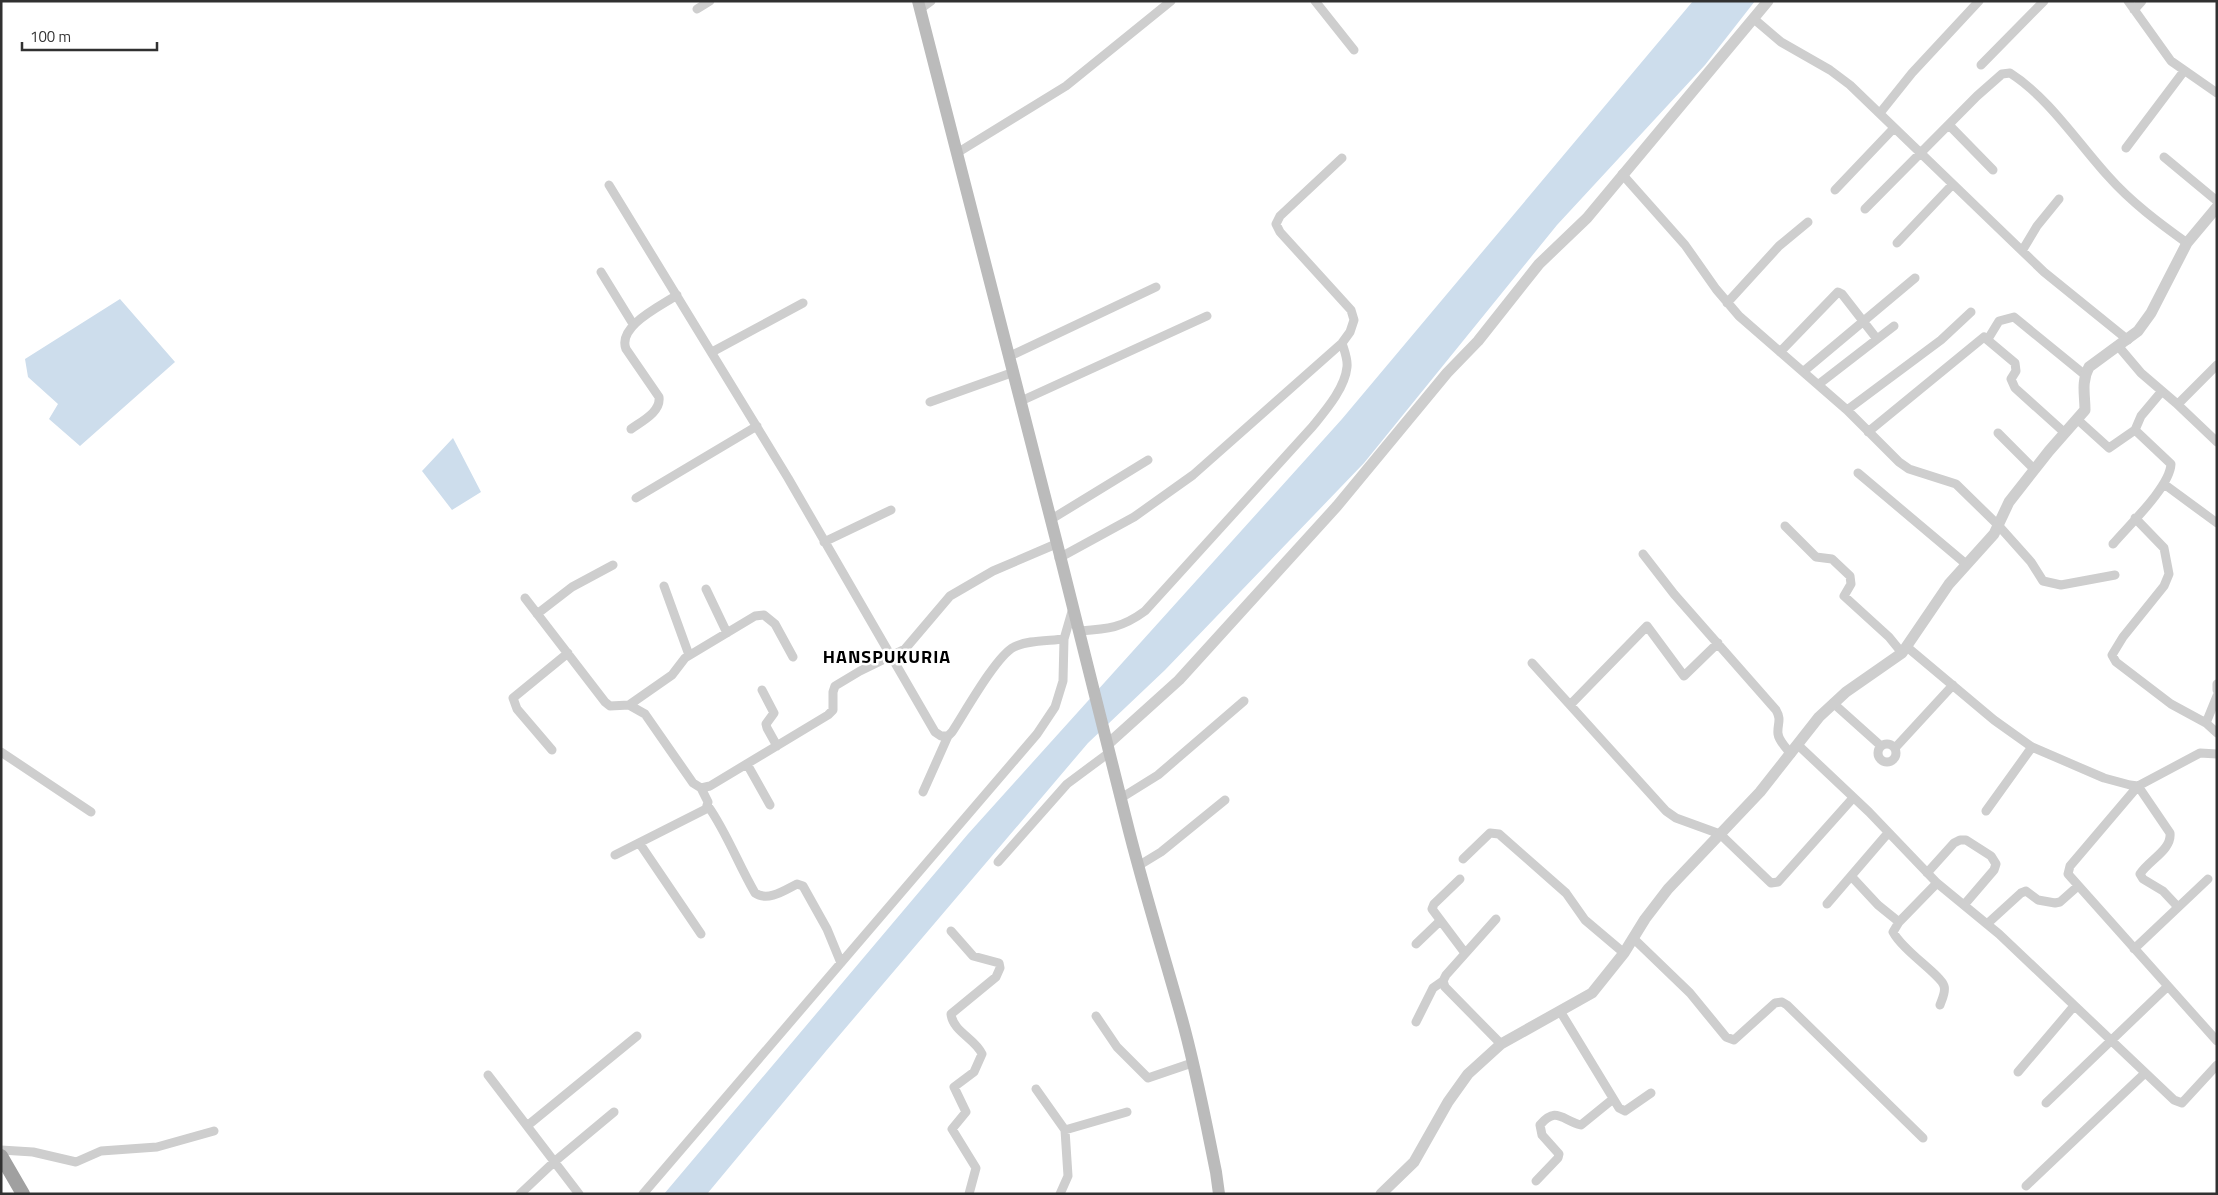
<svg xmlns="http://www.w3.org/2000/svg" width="2218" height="1195" font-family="'Titillium Web',sans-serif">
	<rect width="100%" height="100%" fill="#fff"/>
	<path fill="#cdddec" d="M1693,1H1755L1705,65L1557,225L1364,463L1165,670L1088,743L826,1051L707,1194H664L968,834L1342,419Z
		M120,299L175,362L80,446L49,419L58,404L28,377L25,359Z
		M453,438L481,492L452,510L422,471Z"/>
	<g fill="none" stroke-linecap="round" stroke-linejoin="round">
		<path stroke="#cecece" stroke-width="9" d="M1315,1L1354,50
			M2128,1L2171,61L2217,93
			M697,9L710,1
			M920,9L931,1
			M2134,10L2142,1
			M1754,19L1781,42L1830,70L1850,85L2044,272L2128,340
			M1981,65L2044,1
			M1880,113L1912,73L1979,1
			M1949,125L1993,170
			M2126,148L2184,71
			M957,153L1066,86L1171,1
			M2164,157L2217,201
			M1622,174L1685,245L1716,289L1739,316L1847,410L1899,462L1909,469L1956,484L1998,525L2031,562L2043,581L2061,585L2115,575
			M609,185L788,478L935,732L941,736H948L952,732C964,714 996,656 1014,647C1027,640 1049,641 1064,639
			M1835,190L1894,128
			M1865,209L1977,96L2002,74L2010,73C2048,97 2078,143 2108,176C2131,202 2159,223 2187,243
			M1897,243L1952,185
			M2022,251L2037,226L2059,199
			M601,272L633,324
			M1727,303L1779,246L1808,222
			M1988,339L1999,321L2014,317L2085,375
			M2119,347L2141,373L2176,403L2180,402L2217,365
			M712,352L803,303
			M1780,352L1838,292L1842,294L1877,339
			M1010,356L1156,287
			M1804,371L1915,278
			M1819,384L1894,326
			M1021,401L1207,316
			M930,402L1014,372
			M2176,403L2217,442
			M1847,410L1941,340L1971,312
			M2078,420L2109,448L2135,430L2171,464C2170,487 2128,526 2113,544
			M631,429C642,421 661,412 659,397L626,349C617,326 661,306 677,295
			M2135,430L2141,416L2162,391
			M1868,432L1984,337L2015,363L2016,371L2011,379L2015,388L2065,433
			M1998,433L2034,469
			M1858,473L1966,564
			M2164,484L2217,523
			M636,498L757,426
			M2135,518L2164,548L2169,574L2164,586L2123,637L2112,655L2116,662L2171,704L2206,723
			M1050,520L1148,460
			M1785,526L1816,557L1832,559L1850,576L1851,584L1844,596L1889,637L1902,653
			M824,542L891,510
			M1643,554L1674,594L1776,710C1782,720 1777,724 1778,734C1779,741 1786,748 1791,754
			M1059,558L1134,517L1193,475L1342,343L1350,332L1354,320L1351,310L1280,232L1276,224L1280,216L1342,158
			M664,586L689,655
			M706,589L727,633
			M525,598L605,702L610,706L629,705L645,714L693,783L701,788L710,786L828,715L833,710V692L835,686L860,671L905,649L950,596L993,571L1056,544
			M537,614L572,587L613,565
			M1080,631C1108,629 1122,628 1145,611L1313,426C1326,410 1345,388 1347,367C1348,359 1344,350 1342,343
			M1907,647L1994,720L2032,747L2104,778L2130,785L2138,786L2200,753L2217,754
			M1532,663L1666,811L1676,818L1720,834L1771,883L1778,882L1853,798
			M2217,684V690
			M762,690L774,713L766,724L767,728L777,746
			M2217,696L2206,723L2217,733
			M1833,703L1881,746
			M629,705L672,675L685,658L755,616L764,615L775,624L793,657
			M1570,705L1647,626L1684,676L1718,643
			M1878 753a9 9 0 1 1 18 0a9 9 0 1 1-18 0Z
			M1798,745L1869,812L1937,883L1999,934L2174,1100L2182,1103L2217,1065
			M1895,748L1953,685
			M552,750L517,709L513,698L568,653
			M1,752L91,812
			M747,764L770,805
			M923,792L948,736
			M1121,798L1158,775L1244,701
			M708,806C727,833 738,864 755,893C768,902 785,890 797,884L803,886L827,929L841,963
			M1986,811L2032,747
			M640,844L701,934
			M615,855L706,809L708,802L701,788
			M1463,859L1490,833L1499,834L1566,893L1585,920L1624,953
			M998,862L1067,784L1110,752
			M1138,866L1161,852L1225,800
			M1927,873L1954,843L1960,840H1966L1991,856L1996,864L1994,870L1964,905
			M1851,876L1878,905L1899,922
			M1460,879L1434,904L1432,909L1465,953
			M1937,883L1899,922L1893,932C1903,951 1941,975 1944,986C1946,992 1942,999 1940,1005
			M1827,904L1888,833
			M2178,907L2163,891L2143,879L2140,874C2149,860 2172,850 2170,833L2138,786L2070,866L2068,874L2217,1041
			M1496,919L1446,975L1443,981L1445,987L1501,1044
			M1987,924L2021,893L2026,891L2038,900L2055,903L2060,902L2078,886
			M951,931L973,956L999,963L1000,968L996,977L951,1014C953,1032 976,1039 982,1054L974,1072L954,1087L966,1112L952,1129L976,1168L969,1194
			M1634,939L1690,993L1726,1037L1734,1040L1775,1003L1782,1002L1787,1005L1923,1138
			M1416,944L1440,921
			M2134,949L2208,879
			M1560,1011L1619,1108L1625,1111L1651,1093
			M1096,1016L1117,1047L1148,1078L1192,1063
			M1416,1022L1433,988L1443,981
			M2018,1072L2074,1006
			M488,1075L579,1194
			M1036,1089L1065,1130L1068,1176L1060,1194
			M2046,1103L2168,986
			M527,1126L637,1036
			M1065,1130L1127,1112
			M1,1150L33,1152L76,1162L101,1151L157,1147L214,1131
			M1536,1181L1558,1158L1559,1154L1542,1135L1540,1125C1556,1106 1562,1120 1581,1125L1613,1099
			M2026,1186L2144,1074
			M520,1194L554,1162L614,1112
			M643,1194L1037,734L1055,707L1063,681L1064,639L1073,608"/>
		<path stroke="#cecece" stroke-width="11" d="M1108,744L1179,680L1337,506L1447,373L1478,341L1539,264L1587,218L1768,1
			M1381,1194L1414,1162L1448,1102L1468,1074L1501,1044L1592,993L1624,953L1645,919L1668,889L1760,792L1819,717L1846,692L1902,653L1949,584L1994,534L2009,502L2049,451L2085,410C2085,395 2081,382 2089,367L2138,331L2151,313L2187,243L2217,207"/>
		<path stroke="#bbb" stroke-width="12" d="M918,1C989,273 1058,546 1126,819C1142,884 1162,948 1180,1012C1195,1064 1205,1118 1216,1172L1219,1194"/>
		<path stroke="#a0a0a0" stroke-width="14" d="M1,1156L23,1194"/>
	</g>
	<g text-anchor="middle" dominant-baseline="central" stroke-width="5" stroke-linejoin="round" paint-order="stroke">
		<g font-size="18" font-weight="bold" letter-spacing="1" fill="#000" stroke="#fff">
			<text x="887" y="656">HANSPUKURIA</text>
		</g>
	</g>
	<rect width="2218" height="1195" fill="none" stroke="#313131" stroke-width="5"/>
	<path d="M22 42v8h135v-8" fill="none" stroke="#313131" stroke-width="2.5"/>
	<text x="30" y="42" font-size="15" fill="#313131" stroke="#ffffff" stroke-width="4" paint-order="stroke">100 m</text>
</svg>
